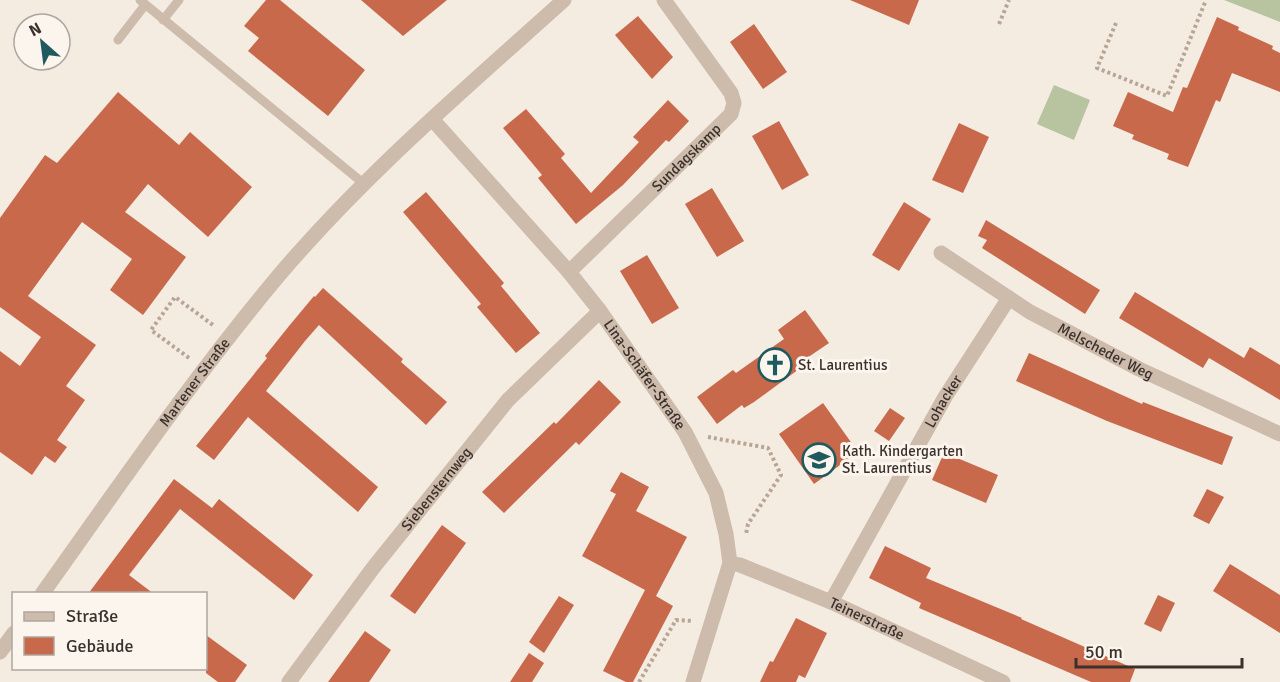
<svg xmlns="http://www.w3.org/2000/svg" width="1280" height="682" font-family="Signika,sans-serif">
	<rect width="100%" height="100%" fill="#f4ebe1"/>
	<path fill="#b8c4a0" d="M1224,0H1280V22Z
		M1054,85L1090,100L1074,140L1037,124Z"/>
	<path fill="#c8694b" d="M266,0H280L365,70L328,116L248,51L259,38L244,26Z
		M361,0H447L403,36Z
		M850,0H919L909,25Z
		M638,16L673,57L652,79L615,35Z
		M1217,17L1239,27L1238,30L1273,46L1272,49L1280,53V92L1232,73L1220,102L1216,100L1188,167L1167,159L1169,154L1132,139L1134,135L1113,126L1128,92L1173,112L1183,87L1187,88Z
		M754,24L787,72L763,89L730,42Z
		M118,92L179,145L190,132L252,187L208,237L148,184L125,212L186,257L143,315L110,290L132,259L82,222L28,296L96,345L66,386L85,400L57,440L67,447L55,463L45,456L32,475L0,452V351L20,366L41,337L0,307V218L45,155L57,163Z
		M668,100L689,121L669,142L666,140L623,185L576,224L538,178L542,175L503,128L526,109L565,154L561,158L591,193L639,142L633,137Z
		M779,121L809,175L782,190L752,136Z
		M959,123L989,137L963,193L932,180Z
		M712,188L744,241L717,257L685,204Z
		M426,192L504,283L501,286L540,333L516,353L477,307L481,304L403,212Z
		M904,202L931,219L899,271L872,255Z
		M986,220L1100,290L1085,314L982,248L987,240L978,236Z
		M647,255L679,308L652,324L620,271Z
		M323,288L403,359L401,362L447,402L426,425L319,325L305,341L266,391L378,487L358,512L248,417L214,460L196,446L267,358L265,356L289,326L314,296L315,297Z
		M1135,292L1244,358L1250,347L1280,365V400L1209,358L1203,368L1119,318Z
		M805,310L829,343L807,358L810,361L754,402L744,408L742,405L717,424L697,397L733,370L736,373L784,339L778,330Z
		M1029,353L1142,404L1143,402L1233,437L1222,465L1107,421L1016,381Z
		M599,380L621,402L579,445L576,442L504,513L482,492L554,422L556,424Z
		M823,403L858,452L814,484L779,434Z
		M890,408L905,418L889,441L874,431Z
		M943,455H950L998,475L986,503L932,480Z
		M621,472L649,487L636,511L687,537L656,596L673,606L633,682H626L603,671L645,590L582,556L616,494L610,491Z
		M174,479L212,508L219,499L313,575L294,600L180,509L129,575L154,594H88Z
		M1207,489L1224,497L1209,524L1193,516Z
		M442,525L466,543L415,614L390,596Z
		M885,546L931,568L926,578L1022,618L1021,619L1135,669L1130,682H1091L919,608L921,603L869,578Z
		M1230,564L1280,595V633L1213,591Z
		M1158,595L1175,603L1161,632L1144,624Z
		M559,596L574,605L544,653L529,642Z
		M796,618L827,633L805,678L799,675L796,682H760L770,661L773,662Z
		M365,631L391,650L369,682H328Z
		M206,635L247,665L235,682H218L206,673Z
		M529,653L544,663L532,682H510Z"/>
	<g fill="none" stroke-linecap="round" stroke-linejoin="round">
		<path stroke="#b9a596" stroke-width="4" stroke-dasharray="3 3" stroke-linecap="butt" d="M1116,23L1097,68L1167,96L1206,0
			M999,24L1009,0
			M189,358L151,330L175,297L213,325
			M708,437L768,448L781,475L748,524L746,534
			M639,682L676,620L693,621"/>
		<path stroke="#cdbbac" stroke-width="9" d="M140,0L363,183
			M163,20L179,0
			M118,40L145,5"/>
		<g stroke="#cdbbac" stroke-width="15">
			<path id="s1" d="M432,119L569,272L600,311L685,432L716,493L726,534L730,563L693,682"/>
			<path id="s2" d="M941,253L1030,312L1139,369L1280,434"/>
			<path id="s3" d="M569,272L731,114L734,103L731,93L664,0"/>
			<path id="s4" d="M730,563L740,565L831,602L1003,682"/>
			<path id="s5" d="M831,602L945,397L1009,298"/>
			<path id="s6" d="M289,682L373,568L508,400L600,311"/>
		</g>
		<g stroke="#cdbbac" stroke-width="15">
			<path id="s7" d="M42,594C119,486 195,375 280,274C366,173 466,88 564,0"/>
			<path d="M0,652L14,633"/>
		</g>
	</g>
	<defs>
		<g id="church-ring" transform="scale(1.725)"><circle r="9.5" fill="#fbf5ee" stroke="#1f5a5e" stroke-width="1.5"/><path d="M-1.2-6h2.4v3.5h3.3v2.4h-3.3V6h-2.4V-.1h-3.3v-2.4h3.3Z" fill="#1f5a5e"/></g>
		<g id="school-ring" transform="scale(1.725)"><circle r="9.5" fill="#fbf5ee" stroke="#1f5a5e" stroke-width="1.5"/><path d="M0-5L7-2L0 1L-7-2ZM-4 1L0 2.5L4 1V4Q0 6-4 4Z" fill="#1f5a5e"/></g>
	</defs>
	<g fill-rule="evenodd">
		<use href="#church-ring" x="775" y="365"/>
		<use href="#school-ring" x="819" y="460"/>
	</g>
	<g text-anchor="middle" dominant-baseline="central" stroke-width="6" stroke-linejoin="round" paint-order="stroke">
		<g font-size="15" fill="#3b302b" stroke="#fbf5ee">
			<text stroke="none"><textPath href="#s3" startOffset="164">Sundagskamp</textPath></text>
			<text stroke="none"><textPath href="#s2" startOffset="192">Melscheder Weg</textPath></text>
			<text stroke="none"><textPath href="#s1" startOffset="333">Lina-Schäfer-Straße</textPath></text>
			<text stroke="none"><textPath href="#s7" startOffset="261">Martener Straße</textPath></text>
			<text stroke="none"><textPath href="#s5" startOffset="230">Lohacker</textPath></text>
			<text stroke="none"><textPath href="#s6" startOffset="243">Siebensternweg</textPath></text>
			<text stroke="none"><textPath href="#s4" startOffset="148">Teinerstraße</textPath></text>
		</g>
		<g font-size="15" fill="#3b302b" stroke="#fbf5ee" text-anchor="start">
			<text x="798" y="365">St. Laurentius</text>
			<text x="842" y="451">Kath. Kindergarten<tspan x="842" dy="17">St. Laurentius</tspan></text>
		</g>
	</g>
	<rect x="12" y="592" width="195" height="78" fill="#fbf5ee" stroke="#aea6a0" stroke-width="1.5"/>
	<rect x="24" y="612" width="30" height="9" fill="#cdbbac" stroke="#aea6a0" stroke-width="1.5"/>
	<text x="66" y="622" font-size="18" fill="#3b302b">Straße</text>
	<rect x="24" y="637" width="30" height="18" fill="#c8694b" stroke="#aea6a0" stroke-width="1.5"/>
	<text x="66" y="652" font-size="18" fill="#3b302b">Gebäude</text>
	<g transform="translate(42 42) rotate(332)"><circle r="28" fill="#fbf5ee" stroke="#aea6a0" stroke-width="1.5"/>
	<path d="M0-4.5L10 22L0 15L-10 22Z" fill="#1f5a5e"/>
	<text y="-9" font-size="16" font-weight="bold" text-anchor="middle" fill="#3b302b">N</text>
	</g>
	<path d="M1076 658v9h166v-9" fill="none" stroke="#3b302b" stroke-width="3"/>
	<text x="1085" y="658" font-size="18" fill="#3b302b" stroke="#fbf5ee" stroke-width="4.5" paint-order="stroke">50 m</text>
</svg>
